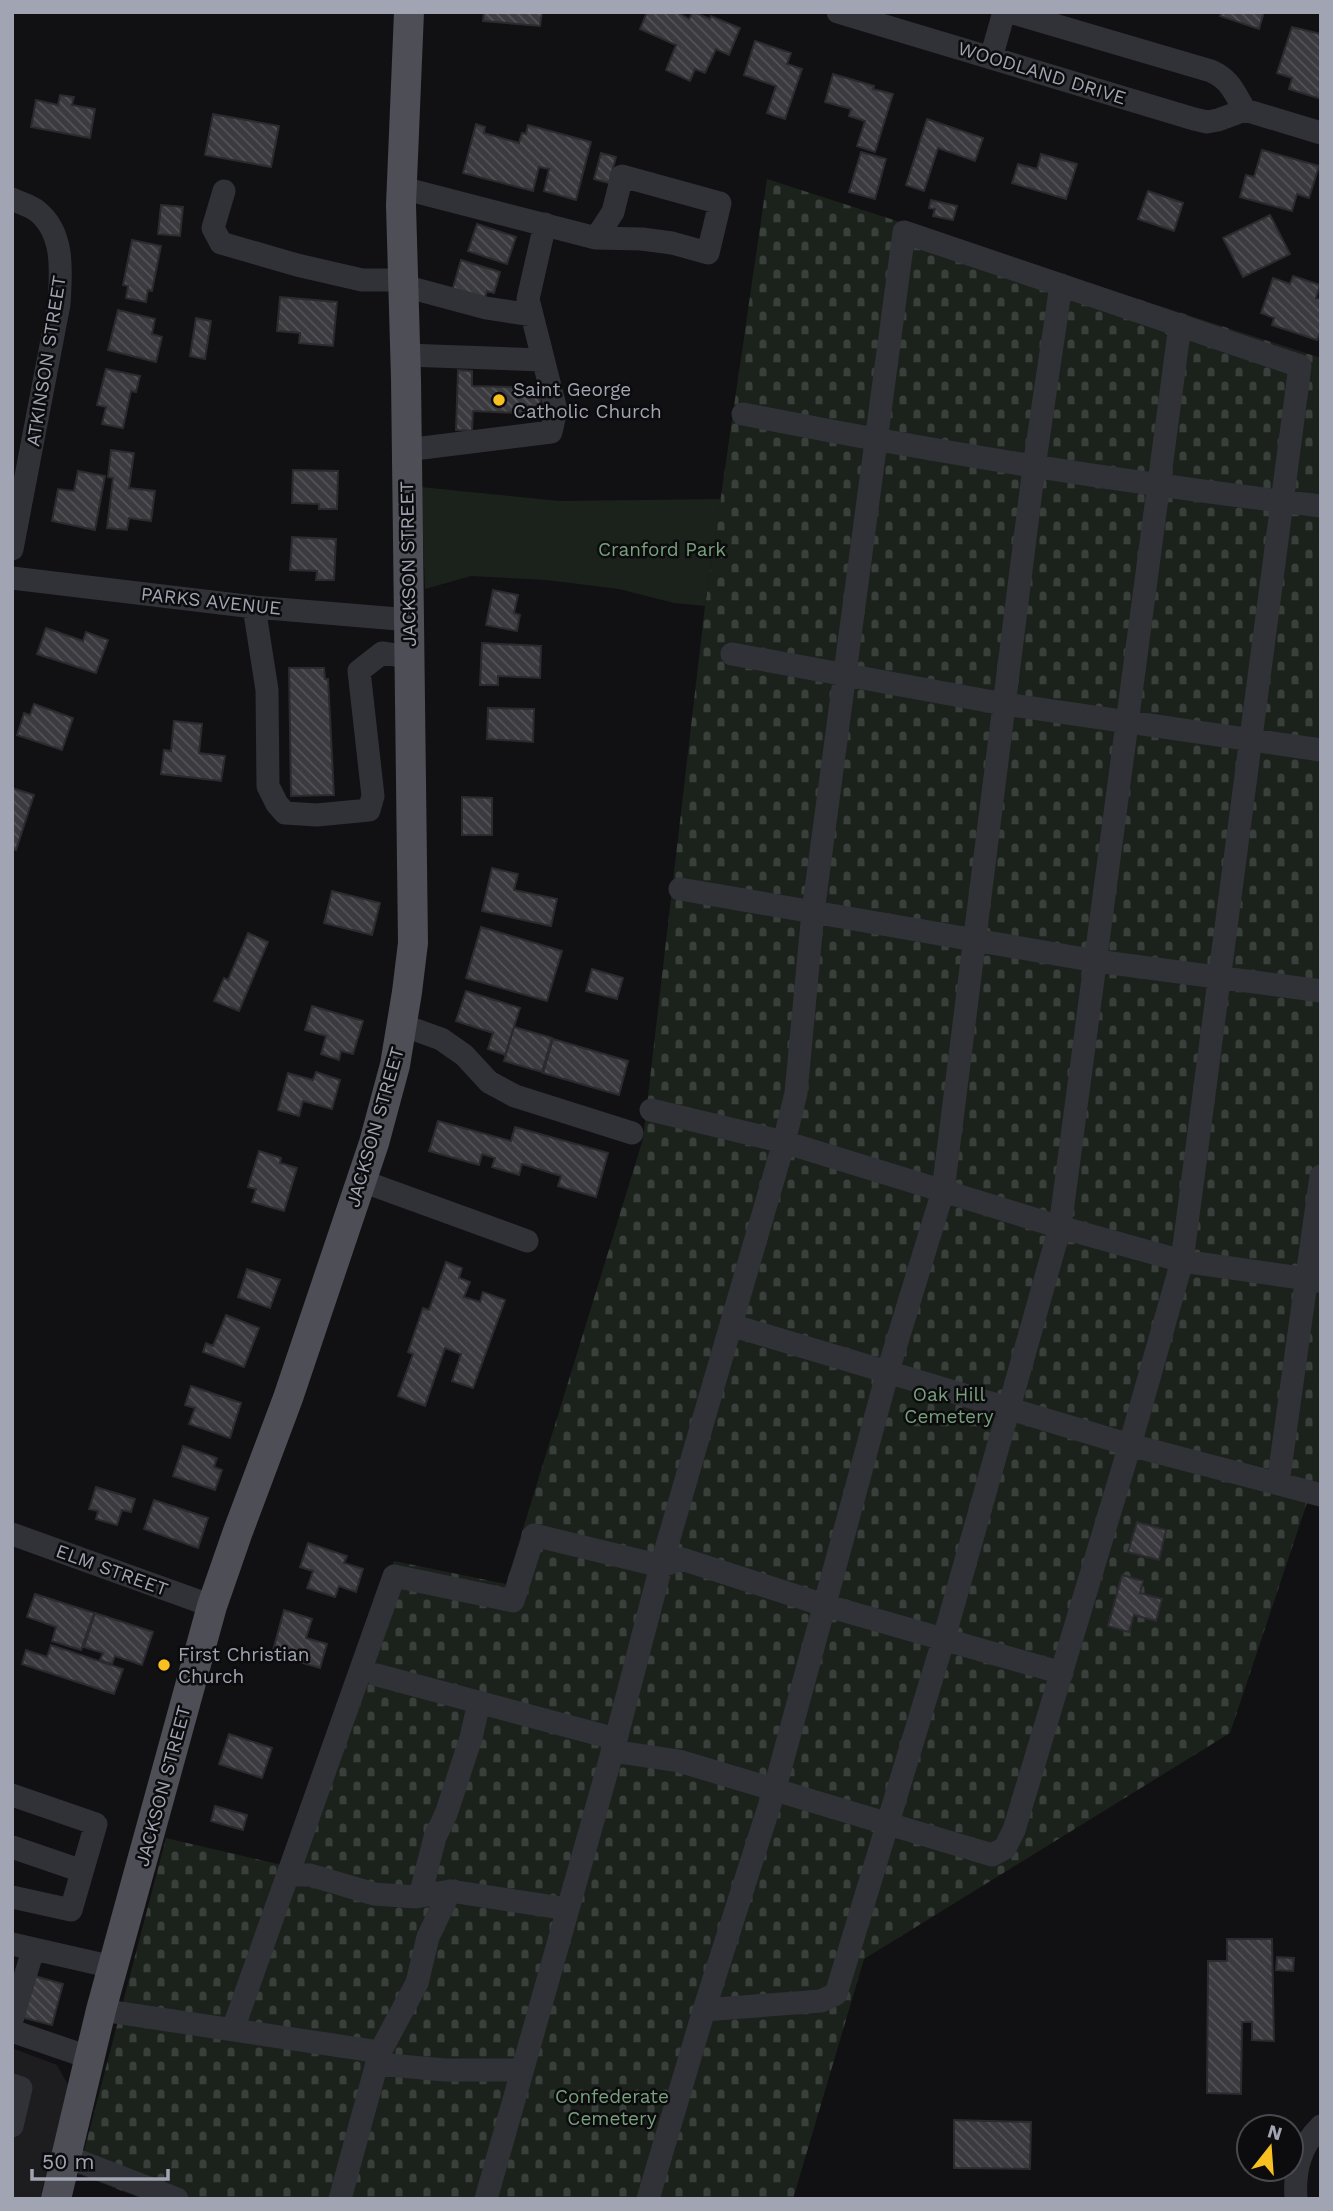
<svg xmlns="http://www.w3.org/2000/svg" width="1333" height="2211" font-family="'Work Sans',sans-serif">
	<defs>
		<pattern id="cemetery-stones" width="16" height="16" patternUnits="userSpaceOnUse" patternTransform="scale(1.75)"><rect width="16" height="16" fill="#1b221c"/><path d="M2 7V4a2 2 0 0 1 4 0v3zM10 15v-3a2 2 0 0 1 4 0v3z" fill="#393f3b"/></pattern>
		<pattern id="building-back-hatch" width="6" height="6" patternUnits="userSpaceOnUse" patternTransform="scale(1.75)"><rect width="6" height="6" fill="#3a3a3f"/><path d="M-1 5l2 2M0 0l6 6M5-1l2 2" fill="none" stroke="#535458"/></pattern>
	</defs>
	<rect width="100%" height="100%" fill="#111012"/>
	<path fill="#1d1c1f" d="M12,2048L57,2065L68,2085L40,2199H12Z"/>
	<path fill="url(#cemetery-stones)" d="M767,179L1321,358V1504L1308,1500L1230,1733L864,1959L793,2199H143L78,2174L166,1838L282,1865L394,1561L506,1584L643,1139L705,606Z"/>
	<path fill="#1b221c" d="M421,487L560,501L721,499L705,606L674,603L619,589L546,580L471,576L425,589Z"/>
	<path fill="url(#building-back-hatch)" stroke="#2b2a2e" stroke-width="2" d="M484,12H542L540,26L483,21Z
		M647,12H677L689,19L693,12L710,19L711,16L740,28L729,55L716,49L705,73L695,69L690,81L666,70L676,45L640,29Z
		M1222,12H1264L1259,29L1220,16Z
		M1292,27L1321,34V99L1289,89L1292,78L1277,73Z
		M755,41L791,53L787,64L802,69L785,119L767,113L776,86L744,75Z
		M833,74L874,86L873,89L893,94L875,152L857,146L865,121L849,116L851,109L825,102Z
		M60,95L74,97L72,105L95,109L90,138L31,127L36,100L58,105Z
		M213,114L279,126L271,167L205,155Z
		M927,119L983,138L975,161L938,148L924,191L906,185Z
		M476,124L485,127L484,133L519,143L522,133L526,134L528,125L591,142L576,200L544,191L549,169L539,167L533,191L463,173Z
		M1262,150L1319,166L1309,198L1297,194L1292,211L1240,197L1246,175L1254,177Z
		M861,152L886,159L875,199L849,192Z
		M601,153L616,157L609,183L594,179Z
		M1041,154L1077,164L1066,199L1012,183L1018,164L1037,169Z
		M1148,191L1183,203L1174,231L1138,219Z
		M931,200L957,206L953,220L933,216L935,209L929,208Z
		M161,205L183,207L180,236L158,234Z
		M1270,215L1290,254L1243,277L1223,238Z
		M477,224L516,237L507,264L468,251Z
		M132,240L161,246L152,291L148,290L146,302L126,298L128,286L123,285Z
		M461,260L500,272L494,293L487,291L484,300L452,291Z
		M1293,276L1320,285L1316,298L1321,300V330L1317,340L1272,325L1274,318L1261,313L1273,278L1290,284Z
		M280,297L337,302L333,346L299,343L300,333L277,331Z
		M118,310L155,319L152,334L162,337L156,362L108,350Z
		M196,318L211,321L205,359L190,356Z
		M106,369L140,376L136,392L131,391L123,428L102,424L106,407L97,405Z
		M458,370L472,371V386L541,388L540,414L473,411L472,431L456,430Z
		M111,450L134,453L129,488L155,491L151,521L129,518L127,530L107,528L113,478L108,477Z
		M293,470L338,471L337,509H319V504L292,503Z
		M78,471L105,476L95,530L52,521L58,489L74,491Z
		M292,537L336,539L334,580H316L317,571L290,570Z
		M493,590L518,595L514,613L520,615L517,631L486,625Z
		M46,628L83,641L86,632L108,640L96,673L37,654Z
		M482,643L541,646L540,678L498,676V685H480Z
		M289,668H324L325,679H328L334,795L291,796Z
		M34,704L73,718L62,750L17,735L24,713L30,715Z
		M488,708L534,709L533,742L487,739Z
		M174,721L202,724L199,753L225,756L221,781L161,774L164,750L171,751Z
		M12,788L34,795L16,850L12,849Z
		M462,797L492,798V835H462Z
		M492,868L518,874L514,890L557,899L551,926L482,911Z
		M332,891L380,903L372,935L324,923Z
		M481,927L562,951L547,1001L466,978Z
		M248,933L268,942L239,1011L214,1001L224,978L228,980Z
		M592,969L623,978L617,999L586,991Z
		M466,991L520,1008L505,1055L488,1049L493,1033L456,1021Z
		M312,1006L363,1021L353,1054L341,1051L339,1060L321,1054L326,1036L305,1030Z
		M514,1027L552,1038L542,1072L504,1061Z
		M553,1039L628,1061L619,1095L543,1073Z
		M316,1072L340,1080L332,1109L303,1101L299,1116L278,1110L288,1073L313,1080Z
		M438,1121L511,1141L515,1127L608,1153L596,1197L558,1186L561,1176L522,1164L519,1175L492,1167L495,1158L482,1154L479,1165L429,1151Z
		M259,1151L281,1158L280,1163L297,1168L284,1211L252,1202L256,1189L248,1187Z
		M446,1262L462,1268L459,1278L470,1282L464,1297L480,1302L483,1292L505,1300L473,1388L452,1381L461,1354L445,1348L425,1406L398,1396L413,1354L408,1352L423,1308L429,1310Z
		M247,1269L280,1280L270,1308L238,1297Z
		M226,1315L259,1328L244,1367L203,1352L206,1343L213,1346Z
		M191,1386L241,1403L230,1438L189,1424L195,1408L185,1405Z
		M183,1446L217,1458L214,1467L222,1470L215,1490L173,1476Z
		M96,1487L135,1499L131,1512L122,1510L117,1525L96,1519L98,1511L89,1509Z
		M154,1500L208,1518L198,1548L144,1529Z
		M1137,1522L1166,1530L1159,1560L1128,1552Z
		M308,1543L347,1556L344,1563L363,1569L356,1592L339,1586L335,1597L307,1588L313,1571L300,1567Z
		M1122,1575L1143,1581L1140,1593L1162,1599L1156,1621L1134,1615L1129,1632L1108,1626Z
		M35,1594L94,1613L81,1650L52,1641L56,1627L27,1617Z
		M284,1610L312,1619L306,1638L327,1644L320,1668L272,1654Z
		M95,1613L153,1632L142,1665L115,1656L112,1664L100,1660L103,1653L84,1647Z
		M51,1645L123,1669L114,1694L22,1664L26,1650L47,1657Z
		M229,1734L272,1748L262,1778L219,1764Z
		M215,1806L247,1815L243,1830L211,1821Z
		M1227,1939H1272L1274,2041L1252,2040V2022H1242L1241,2094L1207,2093L1208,1961H1227Z
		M1277,1957L1294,1958L1293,1971L1276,1970Z
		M31,1975L63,1984L52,2025L20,2017Z
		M954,2120L1031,2122L1030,2169L954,2168Z"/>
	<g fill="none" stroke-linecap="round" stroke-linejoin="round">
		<path stroke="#313237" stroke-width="23" d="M838,12L1194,119L1207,122L1218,120L1245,110L1321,133
			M1010,12L1211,71C1231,80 1234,93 1245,110
			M991,58L1004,12
			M402,188L596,238L642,239L672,243L708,253L720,203L622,176L613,212L596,238
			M224,191L213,228L221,243L297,265L362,280H403
			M12,199C20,203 31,206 37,211C65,233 61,273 59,304L12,549
			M404,286L486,308L532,315
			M406,355L542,360
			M743,414C934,452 1127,483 1321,506
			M406,450L551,432L556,410L528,299L545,224
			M12,578L254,607L410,620
			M254,607L267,690L268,786L277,804L285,813L317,815L369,810L373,796L359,671L382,653L409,657
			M732,654L1004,704L1321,750
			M680,889L1096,961L1321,991
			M402,1025L441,1039L464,1055L489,1082L515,1096L632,1133
			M651,1110L784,1142L1060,1227L1182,1261L1321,1281
			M362,1181L527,1241
			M731,1325L1130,1445L1321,1495
			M1278,1483L1321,1176
			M12,1534L212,1606
			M377,1675L616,1739
			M12,1795L96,1824L71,1910L12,1897
			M12,1847L82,1871
			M288,1875H310L374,1894L416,1897L450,1891L568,1909
			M420,1896L435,1837L446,1814L471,1738L479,1702
			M12,1944L113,1967
			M101,2010L380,2052
			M704,2010L821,2001L836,1994L944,1638L1060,1227L1180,325
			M12,2020L33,1950
			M233,2029L394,1576L513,1601L534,1535L661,1566L682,1559L824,1605L1062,1673
			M12,2031L91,2058
			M377,2064L445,2070H522
			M12,2085L21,2088L12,2126
			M66,2156L177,2199
			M340,2199L380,2052L417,1983L428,1937L450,1891
			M486,2199L616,1739L661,1566L784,1142L796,1093L813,912L904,232L1300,366L1182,1261L1130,1445L1014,1830L1005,1848L992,1855L679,1761L612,1751
			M648,2199L704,2010L775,1788L888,1371L943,1191L1034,467L1061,285
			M1296,2199C1294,2170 1300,2146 1321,2126"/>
		<path stroke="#4d4e56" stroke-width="30" d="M56,2199L101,2010L212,1606L237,1534L288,1398L374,1143L395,1065L407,992L413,943L406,379L401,205L409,12"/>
	</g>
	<g fill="#f9c021" stroke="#0c0b0d" stroke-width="2.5">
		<circle cx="499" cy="400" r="7"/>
		<circle cx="164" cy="1665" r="7"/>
	</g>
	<g text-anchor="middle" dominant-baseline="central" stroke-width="5" stroke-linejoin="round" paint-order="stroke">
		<g font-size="19" fill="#a1a5b3" stroke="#0c0b0d">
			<text transform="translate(1042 73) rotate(17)">WOODLAND DRIVE</text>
			<text transform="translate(46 361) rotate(-81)">ATKINSON STREET</text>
			<text transform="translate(408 564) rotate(-91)">JACKSON STREET</text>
			<text transform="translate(211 601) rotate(6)">PARKS AVENUE</text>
			<text transform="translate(375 1127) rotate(-74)">JACKSON STREET</text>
			<text transform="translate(112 1570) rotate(20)">ELM STREET</text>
			<text transform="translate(163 1786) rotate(-75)">JACKSON STREET</text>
		</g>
		<g font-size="19" fill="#a1a5b3" stroke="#0c0b0d" text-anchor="start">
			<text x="513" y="389">Saint George<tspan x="513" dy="22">Catholic Church</tspan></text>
			<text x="178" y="1654">First Christian<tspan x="178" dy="22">Church</tspan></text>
		</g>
		<g font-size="19" fill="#77a07c" stroke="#0c0b0d">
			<text x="662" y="549">Cranford Park</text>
			<text x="949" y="1394">Oak Hill<tspan x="949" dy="22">Cemetery</tspan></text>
			<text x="612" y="2096">Confederate<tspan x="612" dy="22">Cemetery</tspan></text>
		</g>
	</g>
	<rect width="1333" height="2211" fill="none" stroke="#a1a5b3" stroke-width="28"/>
	<g transform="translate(1270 2148) rotate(17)"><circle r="33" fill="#0c0b0d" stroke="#48494f" stroke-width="2"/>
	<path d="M0-5L12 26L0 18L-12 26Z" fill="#f9c021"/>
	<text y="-10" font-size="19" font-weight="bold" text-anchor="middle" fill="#a1a5b3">N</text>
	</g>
	<path d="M32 2169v10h136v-10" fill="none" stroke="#a1a5b3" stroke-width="3.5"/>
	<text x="42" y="2169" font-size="21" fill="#a1a5b3" stroke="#0c0b0d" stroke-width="5" paint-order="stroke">50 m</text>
</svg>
